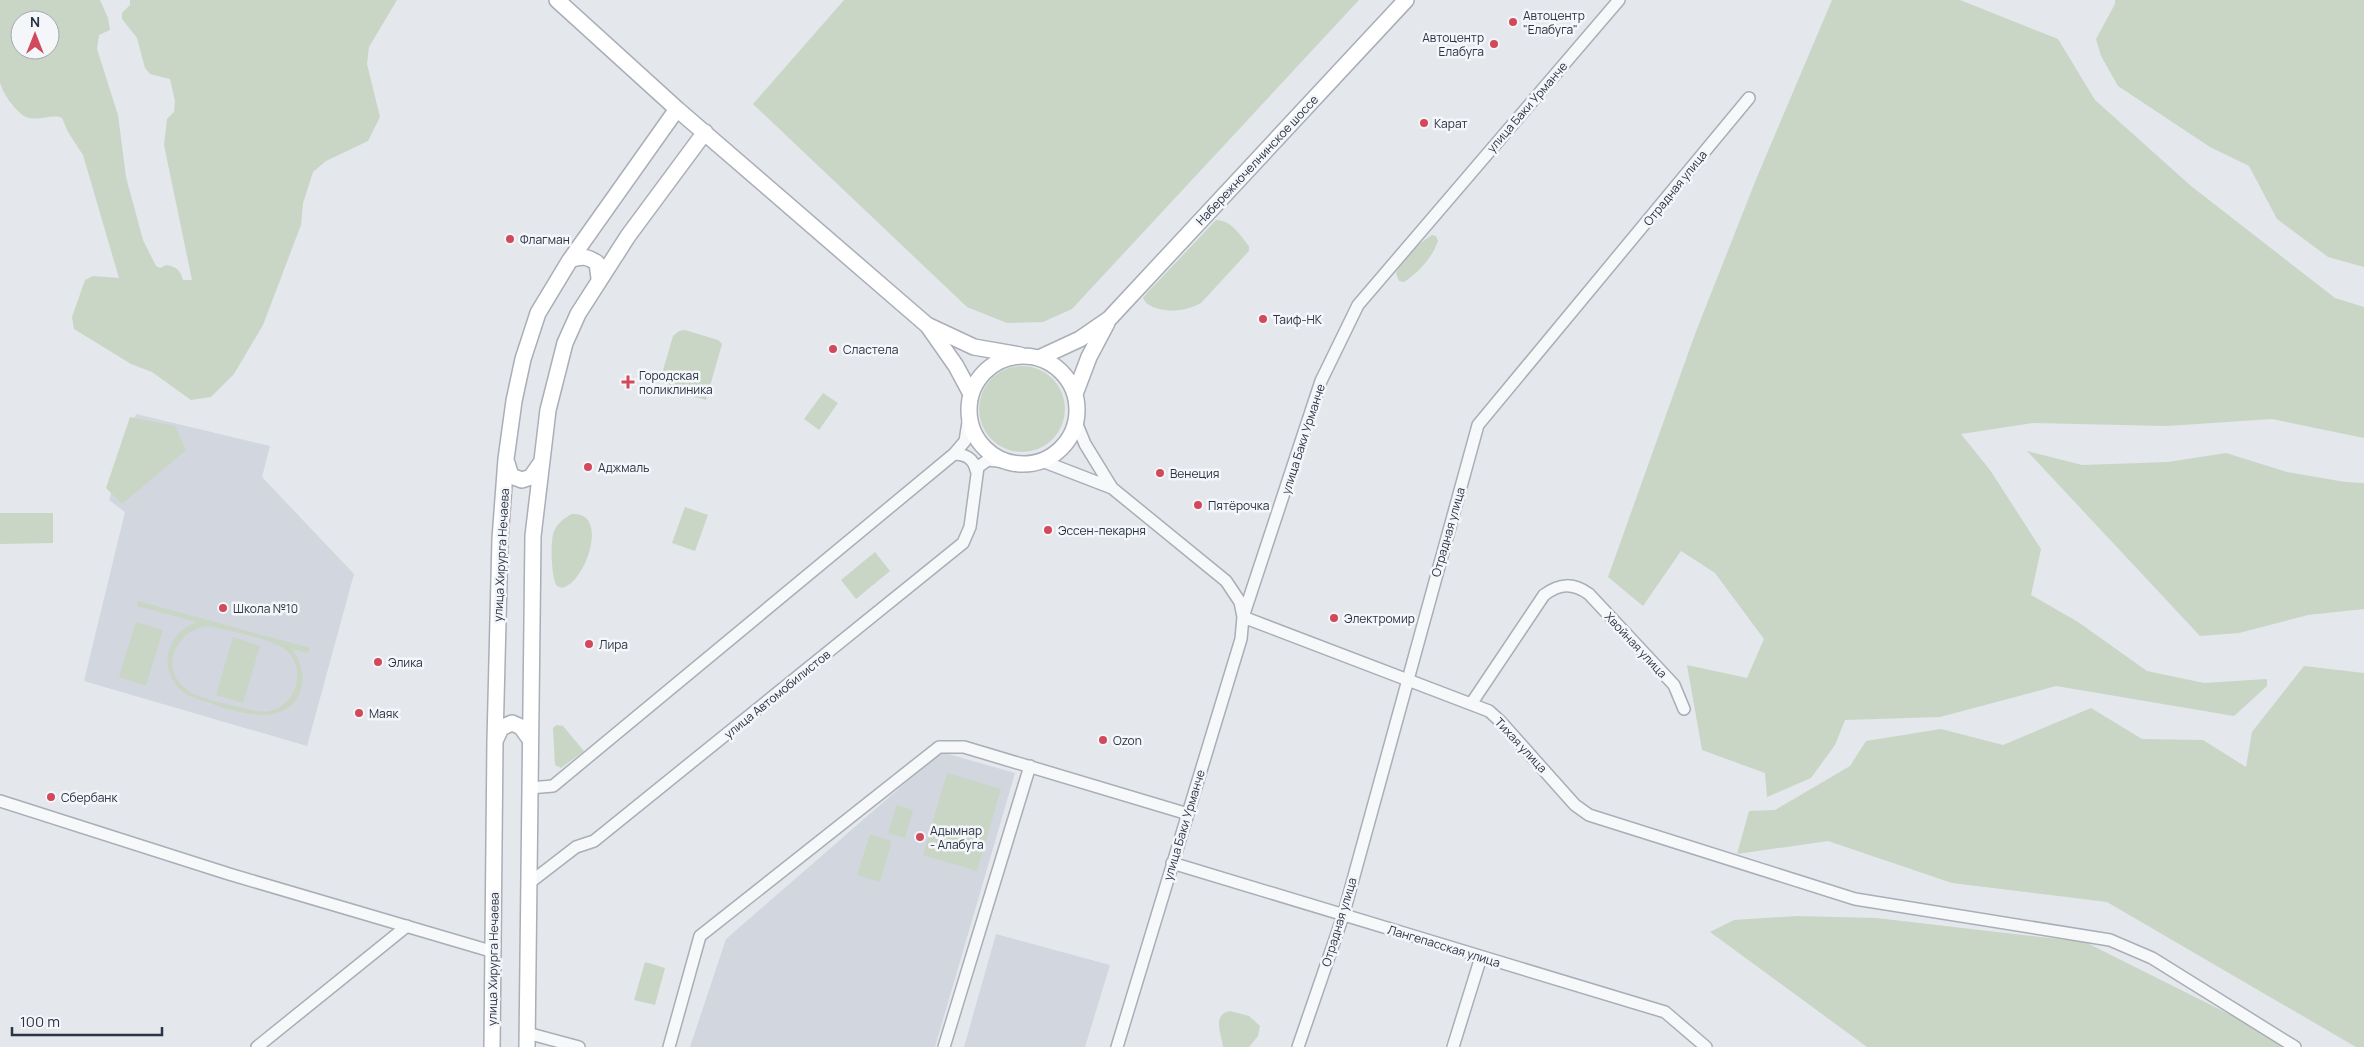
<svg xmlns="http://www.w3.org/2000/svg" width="2364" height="1047" font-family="Manrope,sans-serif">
	<rect width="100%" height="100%" fill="#e4e7ec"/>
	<path fill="#d2d6de" d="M136,414L270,446L262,477L354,574L307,746L84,681L125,512L109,500Z
		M941,752L1015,773L935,1047H690L726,939Z
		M996,934L1110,965L1085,1047H964Z"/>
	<path fill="#c9d6c5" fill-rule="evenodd" d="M0,0H100L108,18L110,30L99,35L97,49L118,115L126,177L143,240L156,266L160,268L166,265C177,267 180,270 183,280H192L164,145L167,119L174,112L175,101L170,79L150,74L145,68L137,38L122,19V13L130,5V0H397L369,47L367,64L380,117L368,141L326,161L313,172L303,203L301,225L263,325L234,374L211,397L191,400L152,372L131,364L74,329L72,317L85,280L93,276L119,278L83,155L68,132L62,118C52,113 37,123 24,116C15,110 2,93 0,82C0,60 0,23 0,0ZM20,20H50V50H20Z
		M844,0H1359L1072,309L1043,322L1007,323L967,307L753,104Z
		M1832,0H1960L2058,39L2095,100L2191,186L2335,298L2364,307V438L2272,419L2167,426L2033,423L1961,434L1990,470L2041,549L2031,595L2078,622L2147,671L2204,683L2267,679V686L2234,716L2056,686L1940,717L1845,720L1835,745L1811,778L1767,797L1765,773L1702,750L1687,665L1747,678L1764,639L1715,573L1681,551L1643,606L1608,577L1695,334L1757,177Z
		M2115,0H2364V267L2328,257L2277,219L2249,166L2210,147L2118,86L2101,56L2096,39L2115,4Z
		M1216,220C1231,220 1240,235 1249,246V251L1201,303C1185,312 1162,314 1146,303L1143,298L1147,293Z
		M1432,235L1436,236L1438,241C1432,258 1419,272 1404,282L1399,281L1396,273C1404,258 1417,244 1432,235Z
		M685,330L718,340L722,344L706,400L666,388L669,380L661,377L673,336L679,331Z
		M979 409a43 43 0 1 1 86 0a43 43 0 1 1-86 0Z
		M823,393L838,403L819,430L804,419Z
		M130,417L175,426L186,450L122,504L106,488Z
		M2027,451L2082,465L2168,462L2226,453L2287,472L2345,482L2364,483V609L2308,615L2239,633L2200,636Z
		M685,507L708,515L695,551L672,543Z
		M0,513H53V543L0,544Z
		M572,514C610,511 586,583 562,588L557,586C551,578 550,541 554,531C558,523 564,518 572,514Z
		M875,552L890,571L856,599L841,580Z
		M138,601L310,648L308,653L292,649C301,662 306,676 300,692C282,735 221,706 189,696C157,677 162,634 197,622L137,606ZM208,626C225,629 275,640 287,651C307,670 296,705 270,711C261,713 252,710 243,708C226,703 200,700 186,689C158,668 177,629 208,626Z
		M136,622L163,630L146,686L119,677Z
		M233,637L260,646L243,703L216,695Z
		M2304,666L2364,673V1047H2356L2107,902L1952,883L1828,841L1737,854L1749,811L1775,810L1850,766L1866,741L1941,729L2003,745L2091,708L2142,739L2203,740L2246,767L2252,732Z
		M556,725L563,726L584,751L561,768L555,765L553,728Z
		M947,773L1001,789L977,871L923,855Z
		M897,805L913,810L905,838L888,833Z
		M870,834L892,841L880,882L857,875Z
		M1797,916L1876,918L2085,942L2251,1025L2286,1047H1867L1710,932L1734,920Z
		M645,962L665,968L655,1005L634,1000Z
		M1230,1011L1249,1016L1260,1026L1258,1036L1249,1047H1223C1222,1035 1211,1015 1230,1011Z"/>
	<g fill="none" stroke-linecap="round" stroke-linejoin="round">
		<g stroke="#a9aeb7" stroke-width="14">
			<path id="street" d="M1076,422L1085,444L1112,488
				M954,454C965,454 974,459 976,470
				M1042,461L1112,488L1226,581L1240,602L1243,617L1489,711L1500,721L1575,805L1589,815L1855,899L2110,940L2152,958L2295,1047
				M1471,704L1544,595C1560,583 1573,583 1589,594L1674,685L1684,709
				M529,788L553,786L954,454L965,441L969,416
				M0,801L229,874L494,952
				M1172,863L1665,1012L1706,1047
				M528,884L576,847L594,841L963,543L970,527L978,467L988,460L1015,463
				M527,1033L579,1047
				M257,1047L407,926
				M669,1047L700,936L939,747H964L1188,814
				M944,1047L1030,766
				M1117,1047L1241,639L1243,617L1321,381L1358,305L1619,0
				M1298,1047L1343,916L1478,425L1749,98
				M1453,1047L1481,957"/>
		</g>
		<g stroke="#a9aeb7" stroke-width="18">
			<path id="secondary" d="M557,0L677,109L927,325L974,347L1020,355
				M570,260C582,256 587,256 597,263L599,278
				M928,326L956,366L971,394
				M969 410a54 54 0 1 1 108 0a54 54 0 1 1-108 0Z
				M1039,358L1080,339L1109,319L1406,0
				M1075,394L1089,357L1107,323
				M507,463L511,476L522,480L531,477L540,464
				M495,741L501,728L512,723L521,727L529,738
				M492,1047L495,741L500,539L506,459L514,401L523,359L538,313L570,260L677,109
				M527,1047L533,536L548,410L565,343L578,314L628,236L705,132"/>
		</g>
		<use href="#street" stroke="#f7f8fa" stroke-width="11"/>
		<use href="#secondary" stroke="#fff" stroke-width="15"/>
	</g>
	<g fill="#d1495b" stroke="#f4f6f9" stroke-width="2">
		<circle cx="1513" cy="22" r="5"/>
		<circle cx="1494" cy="44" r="5"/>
		<circle cx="1424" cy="123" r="5"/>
		<circle cx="510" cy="239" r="5"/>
		<circle cx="1263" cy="319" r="5"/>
		<circle cx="833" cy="349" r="5"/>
		<path d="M625.5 374.5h5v5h5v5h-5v5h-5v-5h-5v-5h5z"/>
		<circle cx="588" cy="467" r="5"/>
		<circle cx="1160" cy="473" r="5"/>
		<circle cx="1198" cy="505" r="5"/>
		<circle cx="1048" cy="530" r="5"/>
		<circle cx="223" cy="608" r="5"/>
		<circle cx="1334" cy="618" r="5"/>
		<circle cx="589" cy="644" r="5"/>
		<circle cx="378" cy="662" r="5"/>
		<circle cx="359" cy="713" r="5"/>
		<circle cx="1103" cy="740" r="5"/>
		<circle cx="51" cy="797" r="5"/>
		<circle cx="920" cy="837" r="5"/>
	</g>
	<g text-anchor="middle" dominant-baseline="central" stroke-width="5" stroke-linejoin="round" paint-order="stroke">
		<g font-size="12" fill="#2b3445" stroke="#f4f6f9" text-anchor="start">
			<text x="1523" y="15">Автоцентр<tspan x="1523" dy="14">"Елабуга"</tspan></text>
			<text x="1484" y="37" text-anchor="end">Автоцентр<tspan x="1484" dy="14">Елабуга</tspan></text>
			<text x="1434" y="123">Карат</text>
			<text x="520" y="239">Флагман</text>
			<text x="1273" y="319">Таиф-НК</text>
			<text x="843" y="349">Сластела</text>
			<text x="639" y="375">Городская<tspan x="639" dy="14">поликлиника</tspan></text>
			<text x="598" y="467">Аджмаль</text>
			<text x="1170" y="473">Венеция</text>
			<text x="1208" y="505">Пятёрочка</text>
			<text x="1058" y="530">Эссен-пекарня</text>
			<text x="233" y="608">Школа №10</text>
			<text x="1344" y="618">Электромир</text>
			<text x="599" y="644">Лира</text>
			<text x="388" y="662">Элика</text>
			<text x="369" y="713">Маяк</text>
			<text x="1113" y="740">Ozon</text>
			<text x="61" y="797">Сбербанк</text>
			<text x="930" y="830">Адымнар<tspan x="930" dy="14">- Алабуга</tspan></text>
		</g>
		<g font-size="12" fill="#2b3445" stroke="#f4f6f9">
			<text transform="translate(1527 107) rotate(-49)">улица Баки Урманче</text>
			<text transform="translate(1257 160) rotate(-47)">Набережночелнинское шоссе</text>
			<text transform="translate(1675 188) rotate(-51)">Отрадная улица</text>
			<text transform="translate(1303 439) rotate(-72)">улица Баки Урманче</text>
			<text transform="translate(1448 532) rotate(-74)">Отрадная улица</text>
			<text transform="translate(501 555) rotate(-87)">улица Хирурга Нечаева</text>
			<text transform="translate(1636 645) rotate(47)">Хвойная улица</text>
			<text transform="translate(777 694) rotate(-39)">улица Автомобилистов</text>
			<text transform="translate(1521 745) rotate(47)">Тихая улица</text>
			<text transform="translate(1184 825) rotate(-73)">улица Баки Урманче</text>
			<text transform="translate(1339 922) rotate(-73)">Отрадная улица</text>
			<text transform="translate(1444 946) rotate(17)">Лангепасская улица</text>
			<text transform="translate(493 959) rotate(-89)">улица Хирурга Нечаева</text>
		</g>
	</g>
	<g transform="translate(35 35)"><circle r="24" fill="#f4f6f9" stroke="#a4a8b1"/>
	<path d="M0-4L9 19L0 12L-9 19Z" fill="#d1495b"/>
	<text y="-8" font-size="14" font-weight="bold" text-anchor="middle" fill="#2b3445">N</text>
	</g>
	<path d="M12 1027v8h150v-8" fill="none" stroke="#2b3445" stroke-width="2.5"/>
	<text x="20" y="1027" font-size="15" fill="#2b3445" stroke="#f4f6f9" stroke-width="4" paint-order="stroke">100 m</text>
</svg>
